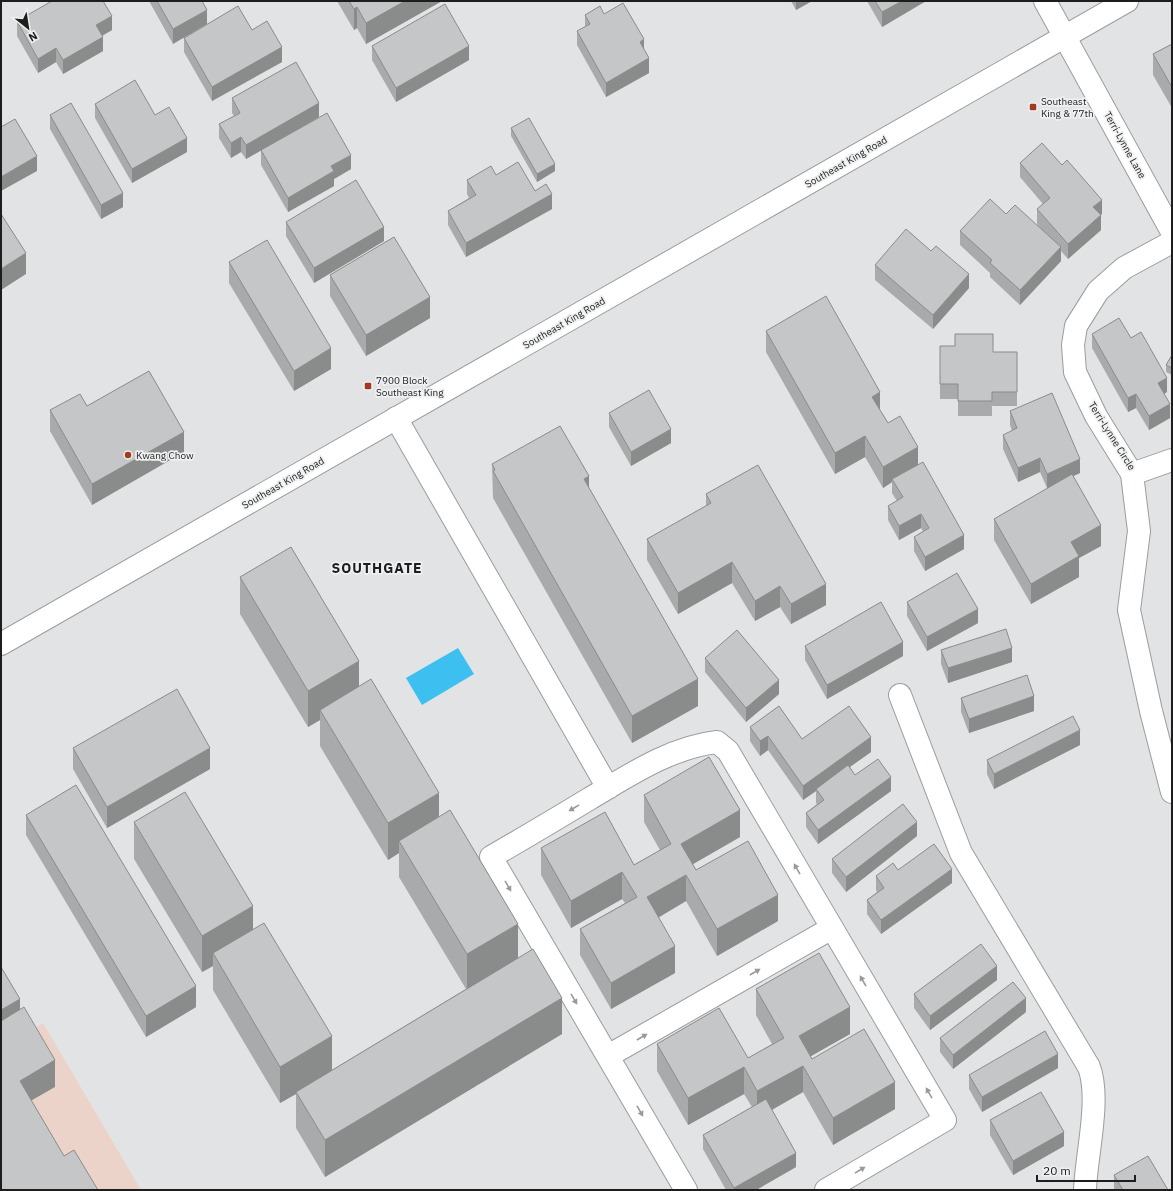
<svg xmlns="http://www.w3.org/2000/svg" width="1173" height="1191" font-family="'IBM Plex Sans',sans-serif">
	<rect width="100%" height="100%" fill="#e2e3e4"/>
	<path fill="#ebd3ca" d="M43,1023L141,1190H1V1048Z"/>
	<path fill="#3dbfef" d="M458,648L474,674L422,705L406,678Z"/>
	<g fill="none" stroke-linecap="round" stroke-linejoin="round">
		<g stroke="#9b9c9e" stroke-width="24">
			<path id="minor" d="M1045,1L1172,232
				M1172,242L1124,268L1098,291L1076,326L1073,345L1075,372L1096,416L1132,474L1172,460
				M396,418L608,788
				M1132,474L1139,531L1129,610L1151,711L1172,792
				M900,695L961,853L1089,1067C1101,1099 1086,1156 1085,1190
				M608,1056L832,928
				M686,1190L491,857C524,838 556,819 589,799C628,776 671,747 717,742L728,751L945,1120L826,1190"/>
		</g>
		<g stroke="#9b9c9e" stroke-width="24">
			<path id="major" d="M1,644L1127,1"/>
		</g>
		<use href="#minor" stroke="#fff" stroke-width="22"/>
		<use href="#major" stroke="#fff" stroke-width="22"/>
	</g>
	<path fill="#a9aaab" d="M149,1H202L173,44Z
		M337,1H442L366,44L357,28L354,30Z
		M791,1H812L796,10Z
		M867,1H926L882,27Z
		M604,14L644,50L649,73L606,97L577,45V31L585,27V15Z
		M17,21L112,30L102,36L103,51L63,74L56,62L38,73L17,36Z
		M252,30L282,62L212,101L184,52V38Z
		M1172,44V108L1153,75V54Z
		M372,46L469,60L396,102L372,60Z
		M232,98L319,117L246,159L241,152L231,158L219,138V124L234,116L232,113Z
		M95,104L155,115L187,152L132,183L95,118Z
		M50,115L123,207L101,219L50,129Z
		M511,128L555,171L537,182L511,136Z
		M261,150L351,169L334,179V186L288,212L261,165Z
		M1020,163L1102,214L1100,215L1101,230L1068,259L1061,251V261L1020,305L990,277V273L960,245V231L1042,230L1037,224V209L1043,204L1020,177Z
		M496,175L535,191L552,209L466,257L448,225V211L469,198L467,194V180Z
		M286,222L384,241L314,283L286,236Z
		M931,251L969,288L933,329L875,280V265Z
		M229,262L331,369L294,391L229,283Z
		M330,275L430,318L366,356L330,296Z
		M766,331L880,410L888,423L918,465L964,549L925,571L914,551V537L923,531L921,528L899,540L888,520V506L897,501L892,493V482L883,488L865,457L835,474L766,352Z
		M1092,334L1131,338L1167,392L1164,394L1170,418L1149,430L1136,408L1128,412L1092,348Z
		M940,346L993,352H1017V406H992V416H958V399H940Z
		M1172,355V375L1166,372V365Z
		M87,406L184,452L92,505L50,431V410Z
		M1010,411L1080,473L1073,476L1101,546L1079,558V577L1031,604L994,540V519L1050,487L1047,488L1040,472L1018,482L1003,449V435L1012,431L1010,425Z
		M609,413L671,443L631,466L609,427Z
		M492,464L698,706L632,743L493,498Z
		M706,494L826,605L791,624L780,607L755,621L732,583L678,614L647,560V539L706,506Z
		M240,577L359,687L439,817L518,958L562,1034L325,1177L296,1128V1094L280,1103L213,990V966L202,972L134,859V822L253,930L332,1070L466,989L399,877V853L388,860L320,746V720L308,727L240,614Z
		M907,602L978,623L927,651L907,616Z
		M805,646L903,656L827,699L805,660Z
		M941,650L1012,662L948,683L941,664Z
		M705,658L779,694L746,722L705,672Z
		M961,698L1034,711L969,733L961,712Z
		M750,727L802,739L871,752L850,767L855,775L891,791L818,844L806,827V813L817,804L816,803V791L803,800L768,750L760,756L750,741Z
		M1080,745L994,789L987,774V760Z
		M73,748L210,769L107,828L73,769Z
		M644,795L740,837L693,864L696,870L778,921L717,956L686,901L658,918L675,973L611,1009L580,955V929L625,903L622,899L571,928L541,875V848L634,865L660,850L644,822Z
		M26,815L196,1007L146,1037L26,835Z
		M917,836L846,892L832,873V859Z
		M898,870L952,883L881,934L867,914V900L877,892L876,890V876Z
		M997,980L930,1030L914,1008V994Z
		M756,989L850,1034L810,1056L812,1059L895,1109L833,1145L803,1092L772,1110L796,1167L756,1190H726L703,1149V1135L752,1107L744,1094L688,1125L657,1071V1044L748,1058L772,1044L756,1015Z
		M1026,1012L953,1069L940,1052V1038Z
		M1058,1068L982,1112L969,1089V1075Z
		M990,1120L1064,1146L1013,1175L990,1135Z
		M1114,1175L1168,1190H1115L1114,1189Z"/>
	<path fill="#8a8b8b" d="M405,1H442L366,44V23Z
		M796,1H812L796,10Z
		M902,1H926L882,27V12Z
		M357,7V28L354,30V9Z
		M207,10V24L173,44V29Z
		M112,16V30L96,39V25Z
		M103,37V51L63,74V60Z
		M644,39V54L640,42Z
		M469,46V60L396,102V88Z
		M282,47V62L212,101V87Z
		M56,48V62L38,73V59Z
		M649,58V73L606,97V83Z
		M319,103V117L246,159V145Z
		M241,137V152L231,158V143Z
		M187,138V152L132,183V169Z
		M351,155V169L334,179V186L288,212V198L331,166Z
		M37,156V171L1,191V177Z
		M555,164V171L537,182V174Z
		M123,193V207L101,219V205Z
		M552,194V209L466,257V243Z
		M1102,200V214L1093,221V207Z
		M1101,215V230L1068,259V244Z
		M384,227V241L314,283V268Z
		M1061,247V261L1020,305V290Z
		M26,253V274L1,290V269Z
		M969,274V288L933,329V315Z
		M430,297V318L366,356V335Z
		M331,348V369L294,391V371Z
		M1167,378V392L1158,397V383Z
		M880,392V413L872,397Z
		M1136,394V408L1128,412V398Z
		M1170,404V418L1149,430V416Z
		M671,429V443L631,466V452Z
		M184,432V452L92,505V484Z
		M865,436V457L835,474V453Z
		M918,447V468L892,479V482L883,488V467Z
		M1040,458V472L1018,482V468Z
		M1080,459V473L1047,488V474Z
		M589,476V503L584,479Z
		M921,514V528L899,540V526Z
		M1101,525V546L1079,558V577L1031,604V584L1071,542Z
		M964,535V549L925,571V557Z
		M732,562V583L678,614V593Z
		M826,584V605L791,624V604Z
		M780,586V607L755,621V601Z
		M978,609V623L927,651V637Z
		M903,642V656L827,699V685Z
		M1012,648V662L948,683V668Z
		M359,661V697L320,710V720L308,727V691Z
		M698,679V706L632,743V716Z
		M779,680V694L746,722V708Z
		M1034,696V711L969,733V719Z
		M1080,730V745L994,789V774Z
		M768,736V750L760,756V741Z
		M871,737V752L817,790L816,789V791L803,800V786Z
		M210,748V769L107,828V807Z
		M891,777V791L818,844V830Z
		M439,793V829L399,841V853L388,860V823Z
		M740,810V837L681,871V844Z
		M917,822V836L846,892V877Z
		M952,869V883L881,934V920Z
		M622,872V899L571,928V901Z
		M686,875V901L647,924V897Z
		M778,895V921L717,956V929Z
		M253,906V942L213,953V966L202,972V936Z
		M518,924V960L467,990V954Z
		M675,946V973L611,1009V983Z
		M997,966V980L930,1030V1016Z
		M196,986V1007L146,1037V1016Z
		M562,998V1034L325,1177V1140Z
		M1026,998V1012L953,1069V1055Z
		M20,999V1013L1,1024V1010Z
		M850,1007V1034L799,1063V1036Z
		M332,1036V1073L296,1092V1094L280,1103V1067Z
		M1058,1054V1068L982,1112V1097Z
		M55,1060V1087L20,1107V1081Z
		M803,1066V1092L757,1118V1091Z
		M744,1067V1094L688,1125V1098Z
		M895,1082V1109L833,1145V1118Z
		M1064,1132V1146L1013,1175V1161Z
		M796,1153V1167L756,1190H734V1188Z"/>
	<path fill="#c5c6c7" stroke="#8a8b8b" d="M52,1H103L112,16L96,25L103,37L63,60L56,48L38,59L17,21Z
		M157,1H202L207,10L173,29Z
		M349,1H405L366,23L357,7L354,9Z
		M875,1H902L882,12Z
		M623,3L644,39L640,42L649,58L606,83L577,31L590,24L585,15L600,6L604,14Z
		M445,4L469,46L396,88L372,46Z
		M238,6L252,30L267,21L282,47L212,87L184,38Z
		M1172,44V87L1153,54Z
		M296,62L319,103L246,145L241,137L231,143L219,124L240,113L232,98Z
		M135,80L155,115L169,107L187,138L132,169L95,104Z
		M71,103L123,193L101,205L50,115Z
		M327,113L351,155L331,166L334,171L288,198L261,150Z
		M529,118L555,164L537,174L511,128Z
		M15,119L37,156L1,177V127Z
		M1042,143L1062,165L1067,160L1102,200L1093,207L1101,215L1068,244L1037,209L1050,198L1020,163Z
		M518,162L535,191L546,184L552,194L466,243L448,211L476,195L467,180L491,166L496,175Z
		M356,180L384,227L314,268L286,222Z
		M990,199L1006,214L1015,205L1061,247L1020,290L990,263L992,260L960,231Z
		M1,214L26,253L1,269Z
		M906,229L931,251L936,246L969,274L933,315L875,265Z
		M394,237L430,297L366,335L330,275Z
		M267,240L331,348L294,371L229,262Z
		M826,296L880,392L872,397L888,423L900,416L918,447L883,467L865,436L835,453L766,331Z
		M1119,318L1131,338L1141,332L1167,378L1158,383L1170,404L1149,416L1136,394L1128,398L1092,334Z
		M955,334H993V352H1017V392H992V401H958V384H940V346H955Z
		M1172,355V368L1166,365Z
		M149,371L184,432L92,484L50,410L80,394L87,406Z
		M649,390L671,429L631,452L609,413Z
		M1052,393L1080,459L1047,474L1040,458L1018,468L1003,435L1017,428L1010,411Z
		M560,426L589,476L584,479L698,679L632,716L493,471L495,470L492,464Z
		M923,462L964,535L925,557L914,537L929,528L921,514L899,526L888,506L903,497L892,479Z
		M758,465L826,584L791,604L780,586L755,601L732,562L678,593L647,539L711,503L706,494Z
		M1072,474L1101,525L1071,542L1079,556L1031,584L994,519Z
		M291,547L359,661L308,691L240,577Z
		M957,573L978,609L927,637L907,602Z
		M881,602L903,642L827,685L805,646Z
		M1006,629L1012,648L948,668L941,650Z
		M737,630L779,680L746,708L705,658Z
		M1027,675L1034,696L969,719L961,698Z
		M371,679L439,793L388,823L320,710Z
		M177,689L210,748L107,807L73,748Z
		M779,706L802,739L849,706L871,737L803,786L768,736L760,741L750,727Z
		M1073,716L1080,730L994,774L987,760Z
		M709,757L740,810L681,844L696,870L748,841L778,895L717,929L686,875L647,897L675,946L611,983L580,929L637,897L622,872L571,901L541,848L605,812L634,865L671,844L644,795Z
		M878,759L891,777L818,830L806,813L824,800L816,789L848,765L855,775Z
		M76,785L196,986L146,1016L26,815Z
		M185,792L253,906L202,936L134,822Z
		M903,804L917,822L846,877L832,859Z
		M450,810L518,924L467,954L399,841Z
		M934,844L952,869L881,920L867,900L884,888L876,876L893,863L898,870Z
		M264,923L332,1036L280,1067L213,953Z
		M981,944L997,966L930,1016L914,994Z
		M533,949L562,998L325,1140L296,1092Z
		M819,953L850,1007L799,1036L812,1059L864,1029L895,1082L833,1118L803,1066L757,1091L744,1067L688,1098L657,1044L719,1008L748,1058L784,1038L756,989Z
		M1,967L20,999L1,1010Z
		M1013,982L1026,998L953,1055L940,1038Z
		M24,1007L55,1060L20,1081L64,1156L74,1150L98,1190H1V1021Z
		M1045,1031L1058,1054L982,1097L969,1075Z
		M1041,1092L1064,1132L1013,1161L990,1120Z
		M766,1099L796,1153L734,1188L703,1135Z
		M1148,1156L1168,1190H1123L1114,1175Z"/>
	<defs><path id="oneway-solid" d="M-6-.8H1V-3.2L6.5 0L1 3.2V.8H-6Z"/></defs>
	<g fill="#999">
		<use href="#oneway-solid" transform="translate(574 808) rotate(149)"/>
		<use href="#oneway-solid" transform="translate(797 869) rotate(-120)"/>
		<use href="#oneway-solid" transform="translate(508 886) rotate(60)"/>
		<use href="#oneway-solid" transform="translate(755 972) rotate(-30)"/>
		<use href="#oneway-solid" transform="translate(863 981) rotate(-120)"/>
		<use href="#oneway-solid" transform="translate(574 999) rotate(60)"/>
		<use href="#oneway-solid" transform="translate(642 1037) rotate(-30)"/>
		<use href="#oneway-solid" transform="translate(929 1093) rotate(-120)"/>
		<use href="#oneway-solid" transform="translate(640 1111) rotate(60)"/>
		<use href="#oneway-solid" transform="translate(860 1170) rotate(-31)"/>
	</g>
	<g fill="#a23a1d" stroke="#eff0f1" stroke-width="1.5">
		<rect x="1029" y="103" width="8" height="8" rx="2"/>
		<rect x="364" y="382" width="8" height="8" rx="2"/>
		<circle cx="128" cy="455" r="4"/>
	</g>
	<g text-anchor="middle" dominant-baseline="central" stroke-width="3.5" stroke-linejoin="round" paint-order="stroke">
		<g font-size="10" fill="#1d1d1d" stroke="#eff0f1" text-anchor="start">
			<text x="1041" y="101">Southeast<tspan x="1041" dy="12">King &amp; 77th</tspan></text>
			<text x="376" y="380">7900 Block<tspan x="376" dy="12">Southeast King</tspan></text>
			<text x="136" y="455">Kwang Chow</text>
		</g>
		<g font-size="10" fill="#1d1d1d" stroke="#eff0f1">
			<text transform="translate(1125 145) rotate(61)">Terri-Lynne Lane</text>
			<text transform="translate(846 162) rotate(-30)">Southeast King Road</text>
			<text transform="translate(564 323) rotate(-30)">Southeast King Road</text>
			<text transform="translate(1112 436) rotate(58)">Terri-Lynne Circle</text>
			<text transform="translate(283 483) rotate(-30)">Southeast King Road</text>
		</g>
		<g font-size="14" font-weight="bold" letter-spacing="1" fill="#1d1d1d" stroke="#eff0f1">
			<text x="377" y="568">SOUTHGATE</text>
		</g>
	</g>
	<rect width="1173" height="1191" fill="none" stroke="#1d1d1d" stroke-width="4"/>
	<g transform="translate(28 28) rotate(150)" stroke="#eff0f1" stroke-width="3" paint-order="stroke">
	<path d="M0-3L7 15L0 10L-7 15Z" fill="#1d1d1d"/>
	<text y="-6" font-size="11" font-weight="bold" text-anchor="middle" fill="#1d1d1d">N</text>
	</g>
	<path d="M1037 1175v6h98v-6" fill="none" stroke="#1d1d1d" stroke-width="2"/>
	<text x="1043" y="1175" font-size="12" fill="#1d1d1d" stroke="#eff0f1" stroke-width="3" paint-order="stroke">20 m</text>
</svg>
